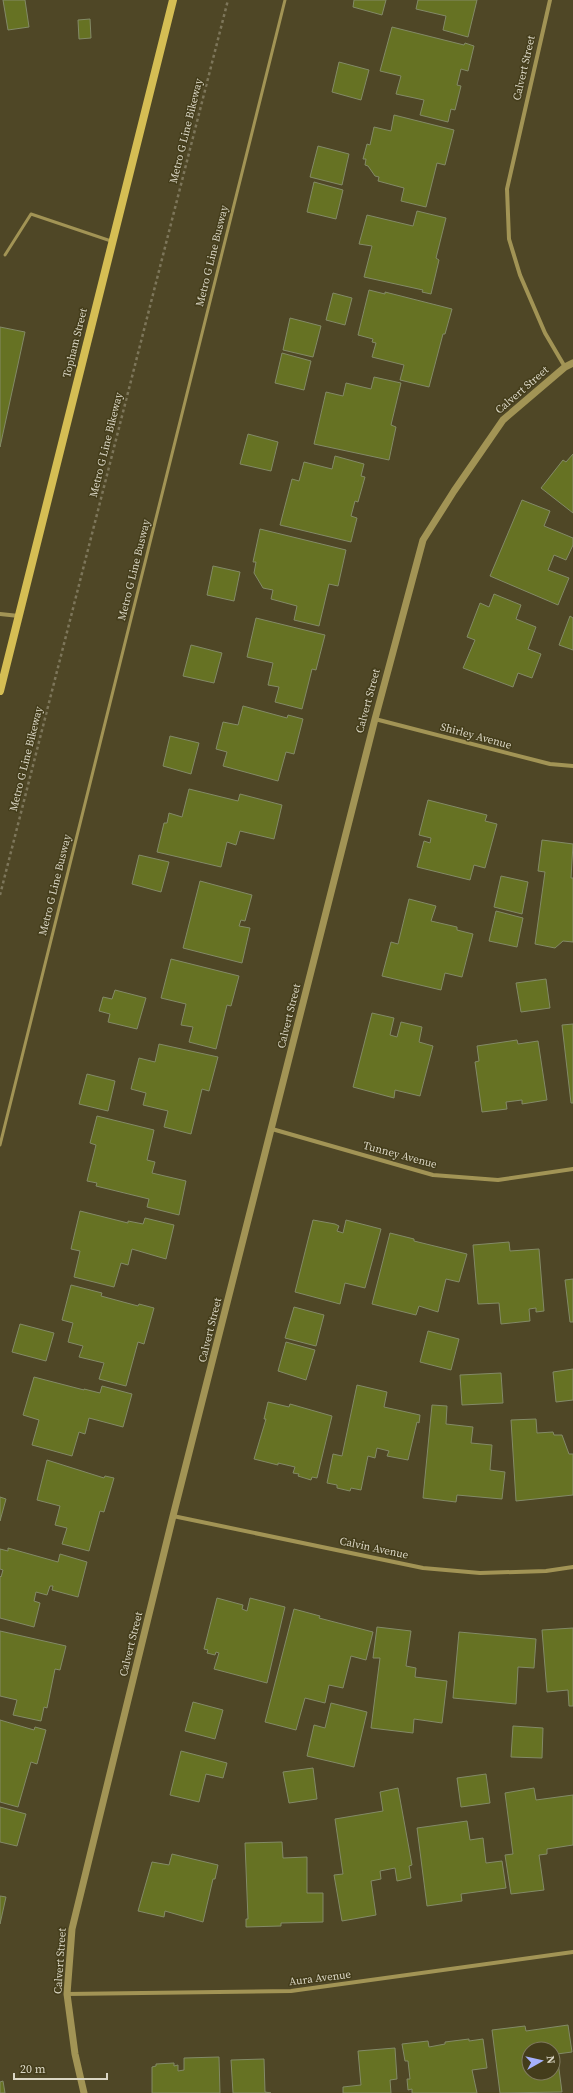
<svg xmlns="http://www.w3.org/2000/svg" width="573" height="2093" font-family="'Source Serif 4',serif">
	<rect width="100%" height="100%" fill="#4f4726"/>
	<path fill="#667223" stroke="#838a67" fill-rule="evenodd" d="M3,0H25L29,27L8,30Z
		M354,0H386L382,15L353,7Z
		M418,0H477L468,37L443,30L446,16L416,9Z
		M90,19L91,38L79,39L78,20Z
		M392,27L464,45L465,43L474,46L468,71L461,69L457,85L461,86L455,110L451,109L448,122L420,115L424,100L396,94L401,76L380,71Z
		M339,62L369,70L361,100L332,92Z
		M394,115L454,130L445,165L437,163L426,207L401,201L404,188L378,181L379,177L375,176L368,166L365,165L366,159H363L367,144L370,145L374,127L391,131Z
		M318,146L349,154L342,185L310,177Z
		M314,182L343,190L336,219L307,212Z
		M417,211L446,218L436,258L439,260L431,294L422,292L423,290L364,277L372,246L359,244L367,215L413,226Z
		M369,290L385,294V292L452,309L445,334H443L429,387L400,380L404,365L372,357L376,343L372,342L373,339L358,335Z
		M333,293L352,298L345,325L326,320Z
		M290,318L321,326L313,357L283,350Z
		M0,327L25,332L0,447Z
		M282,353L311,361L304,390L275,383Z
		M374,377L401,383L391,425L396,427L389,460L314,444L326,392L343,396L346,383L371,389Z
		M248,434L278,442L271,471L240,464Z
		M573,454V513L541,488L563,460L566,462Z
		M335,456L364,464L361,476L365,477L358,502L355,501L351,516L357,518L351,542L280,525L292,479L299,481L304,462L332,469Z
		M522,500L550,511L544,526L573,538V545L566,560L554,555L548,570L569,578L558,605L490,576Z
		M260,529L346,550L338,586L329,584L319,626L294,620L297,606L271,599L273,590L263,588L254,573L256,562H253Z
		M213,566L240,572L234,601L207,595Z
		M494,594L521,605L516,619L536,627L528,649L541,654L532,678L518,673L513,687L463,668L475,640L467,637L480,603L489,607Z
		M570,616L573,618V650L559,645Z
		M256,618L325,635L316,670L312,669L302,709L275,702L279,687L268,685L273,663L247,657Z
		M191,645L222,653L214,683L183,676Z
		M243,706L287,718L288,715L303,719L294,754L286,752L278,781L223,766L227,752L216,749L223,722L238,725Z
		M170,736L199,743L191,774L163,766Z
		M189,789L238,801L240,794L282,805L274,839L240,831L236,845L227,842L221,867L157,852L164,823H167L169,813L182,817Z
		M428,800L487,815L485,821L497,824L485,868L474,865L470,880L417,867L424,841L430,843L431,838L419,835Z
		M542,840L573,844L571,878H573V942L563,941L555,948L535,944L545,872L538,871Z
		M139,855L169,862L161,892L132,884Z
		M501,876L528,882L522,914L494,907Z
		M200,881L252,895L245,921L241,920L239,926L250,928L242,963L183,948Z
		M409,899L436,906L431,921L457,927V930L473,934L462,977L445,973L441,990L382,976L391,942L398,944Z
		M496,911L523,918L517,947L489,941Z
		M171,959L239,976L231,1006L227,1005L216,1049L189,1042L193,1027L181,1025L186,1004L161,998Z
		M546,979L550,1008L521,1012L516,983Z
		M115,990L146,998L137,1029L108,1022L110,1014L99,1011L103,997L112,999Z
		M372,1013L394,1018L390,1035L397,1037L401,1022L422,1027L419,1042L433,1046L420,1096L395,1090L394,1098L353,1087Z
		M573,1024V1103H571L562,1025Z
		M517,1040L518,1044L538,1041L547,1100L522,1104V1100L506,1102L507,1109L482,1112L475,1062L479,1061L477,1046Z
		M159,1044L218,1057L209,1091L202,1089L191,1134L164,1127L168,1111L143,1105L146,1093L131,1089L139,1058L155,1062Z
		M87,1074L115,1081L108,1111L79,1104Z
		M97,1116L154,1130L147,1160L155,1162L152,1173L186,1181L179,1215L147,1207L149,1199L96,1186L97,1183L87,1181L96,1145L90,1143Z
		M80,1211L128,1223V1221L143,1224L145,1218L174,1225L166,1259L132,1249L128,1265L121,1263L114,1287L74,1277L80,1251L71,1249Z
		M313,1220L335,1224L339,1226L337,1231L343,1233L346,1220L381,1229L365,1288L345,1283L340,1304L295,1292Z
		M390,1233L414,1239V1241L467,1254L459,1282L446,1279L438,1312L419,1306L416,1315L372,1304Z
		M509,1242L510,1251L539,1249L544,1311L536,1312V1308L529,1309L530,1321L501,1324L499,1303L478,1304L473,1245Z
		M573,1279V1322H570L565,1280Z
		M71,1285L102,1293L101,1296L138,1306L139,1304L154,1308L144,1344L138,1342L126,1386L99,1379L104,1363L79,1357L83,1346L68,1342L73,1323L62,1320Z
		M294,1307L324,1315L316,1346L285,1338Z
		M20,1324L54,1333L46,1361L12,1352Z
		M428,1331L459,1339L451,1370L420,1362Z
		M286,1342L315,1350L306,1380L278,1371Z
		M573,1369V1400L556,1402L553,1372Z
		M501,1373L503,1403L462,1405L460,1375Z
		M34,1377L84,1390V1389L100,1393L102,1386L132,1394L123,1427L89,1418L85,1434L79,1432L72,1456L32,1445L39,1420L23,1415Z
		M357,1385L387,1392L384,1407L420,1415L419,1423L417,1422L408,1460L387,1456L389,1451L377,1448L375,1458L368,1456L361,1490L351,1488L350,1491L337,1488V1485L327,1483L333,1454L342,1456Z
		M268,1402L289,1407L290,1404L332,1416L317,1478L312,1477L311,1480L298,1476L299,1474L293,1473L295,1467L278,1463V1465L254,1459L266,1419H264Z
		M432,1405L447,1406L446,1424L473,1427L471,1443L492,1445L490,1470L505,1472L502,1499L457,1495L456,1502L423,1498Z
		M536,1419L537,1433L553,1432L554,1435H562L569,1454H573V1495L516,1501L511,1420Z
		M47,1460L104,1478L105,1476L114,1478L104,1512L100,1511L89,1551L62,1544L67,1528L55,1525L60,1506L37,1500Z
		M0,1497L6,1499L0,1521Z
		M8,1548L58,1562L60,1554L87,1562L78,1597L52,1590L53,1586H50L47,1595L36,1592L34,1601L40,1603L34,1627L0,1618V1576L1,1577L3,1570L0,1569V1549L8,1551Z
		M217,1598L243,1605L242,1609L247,1611L250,1598L285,1607L267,1683L214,1669L219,1653L216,1652L215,1655L207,1653L208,1650L204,1649Z
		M294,1609L320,1616L319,1618L373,1632L366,1660L351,1656L343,1688L329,1685L325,1703L305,1698L296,1730L265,1722Z
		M377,1627L411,1631L406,1666L416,1668L415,1677L447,1681L442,1723L414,1719L413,1733L371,1728L380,1658H373Z
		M573,1628V1706H569L568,1690L547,1692L542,1630Z
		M0,1631L66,1646L60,1670L55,1669L47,1708L44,1707L41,1721L13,1715L17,1700L0,1696Z
		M459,1632L536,1639L534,1668L518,1667L516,1704L453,1698Z
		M193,1702L223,1710L215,1739L185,1731Z
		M331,1703L367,1712L354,1767L307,1756L314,1725L325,1728Z
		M0,1720L34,1730L35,1727L46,1730L37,1764L31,1762L18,1807L0,1802Z
		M513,1726L543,1728L542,1758L511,1757Z
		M181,1751L227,1763L223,1778L206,1774L199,1802L170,1795Z
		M313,1768L317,1799L289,1803L283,1772Z
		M486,1774L490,1803L461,1807L457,1778Z
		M398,1788L412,1865L409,1866L411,1878L397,1881L395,1868L380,1871L381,1879L371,1881L376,1915L342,1921L334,1875L343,1874L335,1819L383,1811L380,1792Z
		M534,1788L536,1800L573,1795V1845L547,1849V1854L539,1855L544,1890L511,1894L505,1855L513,1854L505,1793Z
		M0,1807L26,1814L17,1846L0,1842Z
		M467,1821L470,1840L483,1838L486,1863L502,1861L506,1888L461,1894L462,1901L427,1906L417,1828Z
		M282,1842L283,1858L307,1857V1893H323V1922L281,1923V1926L246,1927V1919H248L245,1843Z
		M172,1854L218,1865L215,1879H213L203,1922L165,1911L164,1917L138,1911L152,1862L169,1865Z
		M0,1896L6,1897L0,1924Z
		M568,2025L572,2052L557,2054L562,2092L500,2093L492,2030L525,2026L526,2031ZM529,2049H553V2073H529Z
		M469,2039V2041L483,2039L487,2068L472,2070L477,2093H412V2089L408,2090L407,2079H410L408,2061H405L402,2044L428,2041L429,2047L445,2044V2042Z
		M395,2048L397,2079L390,2080L391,2093H343V2087L361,2085L358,2051Z
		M219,2057L220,2093H152V2067L156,2066V2064L174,2063V2066L178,2065V2071L184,2070V2058Z
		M264,2059L265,2092L271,2093H233L231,2060Z
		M3,2081L5,2093H0V2082Z"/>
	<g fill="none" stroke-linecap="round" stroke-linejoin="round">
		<path stroke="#7d765a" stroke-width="2.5" stroke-dasharray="3 3" stroke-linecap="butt" d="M0,895L228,0"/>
		<path stroke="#a29455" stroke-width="3" d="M5,255L31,214L111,241
			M0,1145L285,0"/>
		<path stroke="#a29455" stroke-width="4" d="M550,0L507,189L509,239L520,275L545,333L565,367
			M0,614L19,616
			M375,719L550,764L573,766
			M272,1129L433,1175L498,1180L573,1169
			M173,1516L423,1568L480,1573L546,1571L573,1567
			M67,1994L291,1991L573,1952"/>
		<path stroke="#a29455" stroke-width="7" d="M84,2093L75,2054L67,1994L72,1929L173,1516L375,719L423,540L454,491L503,420L565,367L573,363"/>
		<path stroke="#d5be54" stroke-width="8" d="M0,691L173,0"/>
	</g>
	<g text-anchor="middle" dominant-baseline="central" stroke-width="3" stroke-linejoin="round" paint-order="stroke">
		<g font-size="11" fill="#dbd7c5" stroke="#443d1b">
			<text transform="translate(524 68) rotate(-77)">Calvert Street</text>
			<text transform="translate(186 131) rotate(-76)">Metro G Line Bikeway</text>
			<text transform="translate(212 256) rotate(-76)">Metro G Line Busway</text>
			<text transform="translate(75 343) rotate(-76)">Topham Street</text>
			<text transform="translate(522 390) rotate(-41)">Calvert Street</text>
			<text transform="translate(106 445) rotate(-76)">Metro G Line Bikeway</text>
			<text transform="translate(134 570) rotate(-76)">Metro G Line Busway</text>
			<text transform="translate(368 701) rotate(-75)">Calvert Street</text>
			<text transform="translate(476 736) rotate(15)">Shirley Avenue</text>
			<text transform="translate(26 759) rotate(-76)">Metro G Line Bikeway</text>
			<text transform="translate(55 885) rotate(-76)">Metro G Line Busway</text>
			<text transform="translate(289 1016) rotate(-76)">Calvert Street</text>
			<text transform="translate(400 1155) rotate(15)">Tunney Avenue</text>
			<text transform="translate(210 1330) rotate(-76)">Calvert Street</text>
			<text transform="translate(374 1548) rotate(12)">Calvin Avenue</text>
			<text transform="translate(131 1644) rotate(-76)">Calvert Street</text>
			<text transform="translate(60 1961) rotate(-86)">Calvert Street</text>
			<text transform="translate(320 1978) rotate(-7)">Aura Avenue</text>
		</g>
	</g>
	<g transform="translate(541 2061) rotate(82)"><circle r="19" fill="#443d1b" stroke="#807b5f"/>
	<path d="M0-3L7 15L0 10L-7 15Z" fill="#a6b1fc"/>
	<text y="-6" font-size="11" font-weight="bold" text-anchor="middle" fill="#dbd7c5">N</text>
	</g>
	<path d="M14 2073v6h93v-6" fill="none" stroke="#dbd7c5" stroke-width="2"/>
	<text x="20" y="2073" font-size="12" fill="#dbd7c5" stroke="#443d1b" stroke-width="3" paint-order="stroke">20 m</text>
</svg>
